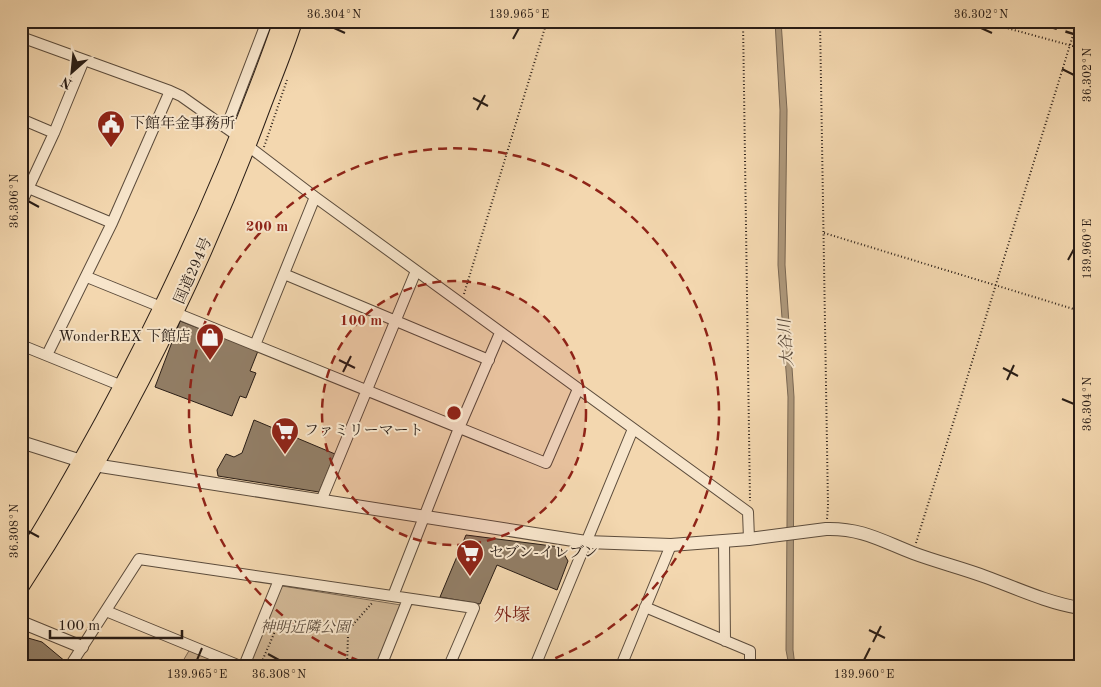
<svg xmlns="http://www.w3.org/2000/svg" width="1101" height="687" font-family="'Old Standard TT','Noto Serif JP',serif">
	<rect width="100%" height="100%" fill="#f3d7af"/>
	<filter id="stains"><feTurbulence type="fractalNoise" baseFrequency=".004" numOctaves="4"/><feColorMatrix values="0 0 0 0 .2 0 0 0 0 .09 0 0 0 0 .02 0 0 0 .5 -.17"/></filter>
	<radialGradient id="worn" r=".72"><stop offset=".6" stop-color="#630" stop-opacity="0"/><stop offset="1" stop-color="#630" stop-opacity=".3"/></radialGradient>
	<path fill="#d1b795" stroke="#7d6a56" d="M282,586L401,605L377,666H248L279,590Z
		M190,649L230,666H180Z"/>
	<path fill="#ae987b" stroke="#796753" d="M775,21H781L787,110L785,265L794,397L793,650L795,666H789L786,650L788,397L778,265L780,110Z"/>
	<path fill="#927e66" stroke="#291d16" d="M180,321L258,351L250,371L256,373L246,398L240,396L232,416L155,387Z
		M254,420L335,454L319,492L218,476L217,470L226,454L234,457L242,453Z
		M466,535L560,547L568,561L557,590L497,565L480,604L440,597Z
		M21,636L42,642L66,662L63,666H21Z"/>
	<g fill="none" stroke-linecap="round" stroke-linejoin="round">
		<g stroke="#5c4c3c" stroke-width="12">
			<path id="minor" d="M1077,23L1080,24
				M21,37L170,91L181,96L239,137
				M21,119L54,133
				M226,128L267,21
				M248,146L315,197L748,512L749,539
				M21,185L112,223
				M21,204L54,133L84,60
				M284,274L489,360
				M87,277L546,463L578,389
				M21,345L122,386
				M255,345L315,197
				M47,355L112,223L170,91
				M321,501L416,271
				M724,541L725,641
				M393,596L459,428L500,333
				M645,607L750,651V666
				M106,611L240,666
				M70,666L139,559L474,608L449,666
				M244,666L279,580
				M381,666L408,599
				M535,666L633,429
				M621,666L671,545"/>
		</g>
		<g stroke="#5c4c3c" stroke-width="14">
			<path id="tertiary" d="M21,442L94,465L586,542L671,545L749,539L826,529C862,528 882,541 913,553C937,562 962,568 986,577C1016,588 1048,603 1080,608
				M21,622L82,647
				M1074,666L1080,663"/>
		</g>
		<g stroke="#291d16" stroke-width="18">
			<path id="trunk" d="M21,563C51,517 77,469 103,422C173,293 233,160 282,21
				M21,586C119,436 200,274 262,107C273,78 285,50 294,21"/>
		</g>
		<path stroke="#291d16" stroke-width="2" stroke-dasharray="1 2.5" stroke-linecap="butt" d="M743,21L750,501
			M820,21L828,506L827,519
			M981,21L1080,48
			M264,147L287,80
			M824,233L1080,311
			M464,294L547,21
			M916,543L1074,32
			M260,666L279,622C303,619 327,622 350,628
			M347,666L348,635L350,628L373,602"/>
		<use href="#minor" stroke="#f7e5cb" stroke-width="10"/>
		<use href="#tertiary" stroke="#f7e5cb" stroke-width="12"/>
		<use href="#trunk" stroke="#f3d7af" stroke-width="16"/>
		<path stroke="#291d16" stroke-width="2.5" stroke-dasharray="9 9" stroke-linecap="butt" d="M1031,21L1080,36"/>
	</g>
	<path fill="none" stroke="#291d16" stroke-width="2" d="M334,28L345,33M981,28L992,33M513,39L519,28M1062,69L1074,75M473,98L488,106M477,110L485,95M28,201L39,207M1068,260L1074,249M339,360L355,368M1003,368L1018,376M343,372L351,356M1007,380L1014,365M1062,399L1074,404M28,531L39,537M869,630L885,638M873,642L881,626M268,654L279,660M197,660L202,648M864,660L870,648"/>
	<circle cx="454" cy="413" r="132" fill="#8f2418" fill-opacity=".12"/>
	<g fill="none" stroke="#8f2418" stroke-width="2.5" stroke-dasharray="9 6">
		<circle cx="454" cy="413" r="132"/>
		<path d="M374 666A265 265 0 1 1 534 666"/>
	</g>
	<defs>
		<g id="civic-pin" transform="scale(1.4375)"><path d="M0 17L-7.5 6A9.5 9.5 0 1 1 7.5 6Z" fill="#8f2418" stroke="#f7e5cb"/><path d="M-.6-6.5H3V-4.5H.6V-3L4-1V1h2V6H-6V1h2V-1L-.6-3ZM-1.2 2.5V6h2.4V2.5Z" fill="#fff"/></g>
		<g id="shop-pin" transform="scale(1.4375)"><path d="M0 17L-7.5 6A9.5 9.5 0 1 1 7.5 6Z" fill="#8f2418" stroke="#f7e5cb"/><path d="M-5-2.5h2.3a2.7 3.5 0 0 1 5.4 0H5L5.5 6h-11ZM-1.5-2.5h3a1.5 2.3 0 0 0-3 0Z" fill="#fff"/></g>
		<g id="supermarket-pin" transform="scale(1.4375)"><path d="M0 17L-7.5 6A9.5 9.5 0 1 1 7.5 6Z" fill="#8f2418" stroke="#f7e5cb"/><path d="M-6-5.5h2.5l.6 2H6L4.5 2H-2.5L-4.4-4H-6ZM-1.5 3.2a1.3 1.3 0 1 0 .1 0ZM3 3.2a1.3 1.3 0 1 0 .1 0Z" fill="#fff"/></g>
	</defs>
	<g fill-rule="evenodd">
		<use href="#civic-pin" x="111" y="124"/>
		<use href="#shop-pin" x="210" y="337"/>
		<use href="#supermarket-pin" x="285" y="431"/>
		<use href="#supermarket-pin" x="470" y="553"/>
	</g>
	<g text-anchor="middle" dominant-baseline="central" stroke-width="4" stroke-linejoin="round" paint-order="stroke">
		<g font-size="15" fill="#291d16" stroke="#f7e5cb" text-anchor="start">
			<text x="130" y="124">下館年金事務所</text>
			<text x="191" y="337" text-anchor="end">WonderREX 下館店</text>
			<text x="304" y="431">ファミリーマート</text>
			<text x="489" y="553">セブン-イレブン</text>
		</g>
		<g font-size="15" fill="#291d16" stroke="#f7e5cb">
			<text transform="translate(194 271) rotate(-66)">国道294号</text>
		</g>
		<g font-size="15" font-style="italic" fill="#5b4b3c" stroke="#f7e5cb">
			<text x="305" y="628">神明近隣公園</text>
		</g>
		<g font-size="16" font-style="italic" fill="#584839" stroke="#f7e5cb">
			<text transform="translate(787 343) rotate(-94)">大谷川</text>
		</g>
		<g font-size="18" fill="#7a1f14" stroke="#f7e5cb">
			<text x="512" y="616">外塚</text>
		</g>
	</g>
	<circle cx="454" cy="413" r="8" fill="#8f2418" stroke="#f7e5cb" stroke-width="2.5"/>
	<g font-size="15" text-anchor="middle" font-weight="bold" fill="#8f2418" stroke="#f7e5cb" stroke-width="4" stroke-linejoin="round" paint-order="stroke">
		<text x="267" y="231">200 m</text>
		<text x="361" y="325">100 m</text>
	</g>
	<rect width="1101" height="687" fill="none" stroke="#f3d7af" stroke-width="55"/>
	<g transform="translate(72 72) rotate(207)" stroke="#f7e5cb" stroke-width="4" paint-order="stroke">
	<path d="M0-4L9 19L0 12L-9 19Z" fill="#291d16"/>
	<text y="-8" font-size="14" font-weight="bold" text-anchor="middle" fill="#291d16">N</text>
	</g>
	<path d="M50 630v8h132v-8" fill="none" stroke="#291d16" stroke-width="2.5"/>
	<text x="58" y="630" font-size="15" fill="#291d16" stroke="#f7e5cb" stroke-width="4" paint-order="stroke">100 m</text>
	<rect x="28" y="28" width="1046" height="632" fill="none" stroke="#291d16" stroke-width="2"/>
	<g font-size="12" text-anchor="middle" fill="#291d16">
		<text x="334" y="18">36.304°N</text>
		<text x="519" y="18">139.965°E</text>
		<text x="981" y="18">36.302°N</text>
		<text transform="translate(1087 75) rotate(-90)" y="4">36.302°N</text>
		<text transform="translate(14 201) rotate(-90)" y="4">36.306°N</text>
		<text transform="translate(1087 249) rotate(-90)" y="4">139.960°E</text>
		<text transform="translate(1087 404) rotate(-90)" y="4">36.304°N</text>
		<text transform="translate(14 531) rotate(-90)" y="4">36.308°N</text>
		<text x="197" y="678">139.965°E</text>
		<text x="279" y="678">36.308°N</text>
		<text x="864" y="678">139.960°E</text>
	</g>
	<rect width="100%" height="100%" filter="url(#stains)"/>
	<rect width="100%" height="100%" fill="url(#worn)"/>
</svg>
